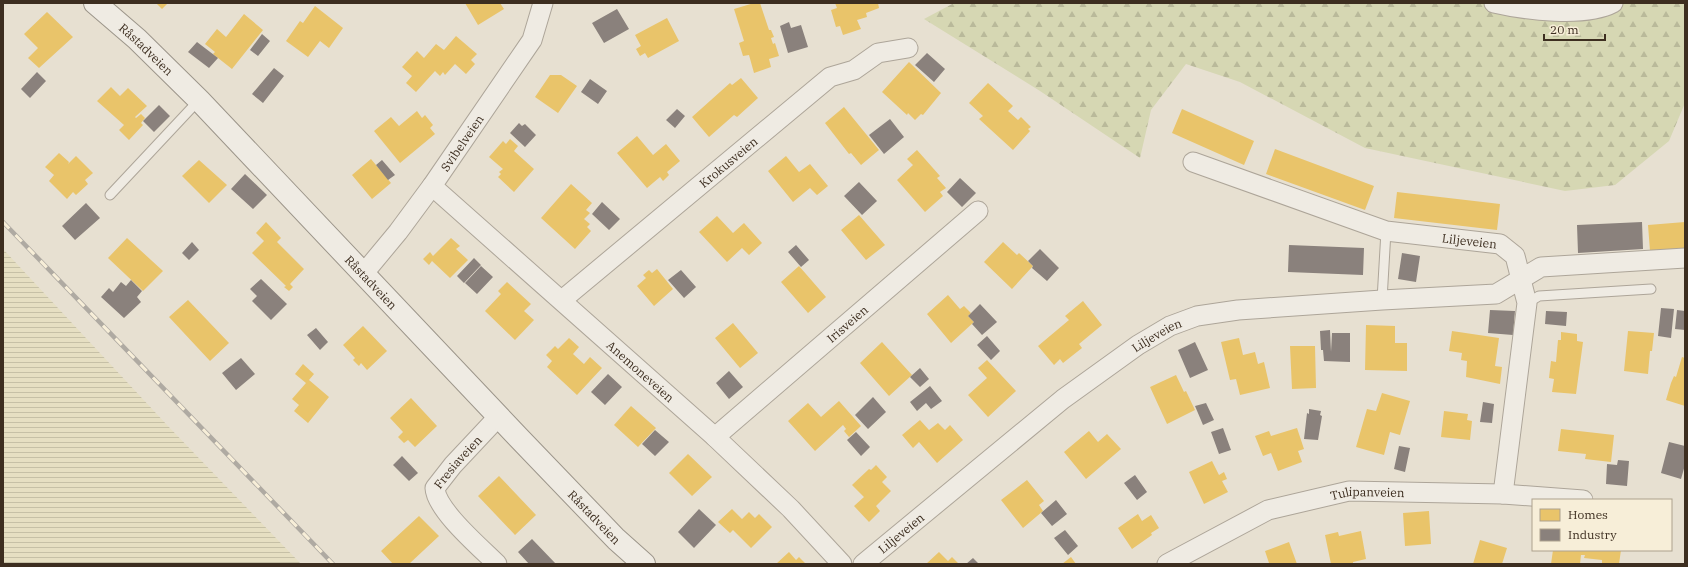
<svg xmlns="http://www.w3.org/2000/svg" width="1688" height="567" font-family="'IBM Plex Serif',serif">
	<defs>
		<pattern id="farmland-rules" width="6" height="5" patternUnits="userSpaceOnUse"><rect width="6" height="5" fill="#e6dfc2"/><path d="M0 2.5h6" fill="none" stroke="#c6c0a6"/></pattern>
		<pattern id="forest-firs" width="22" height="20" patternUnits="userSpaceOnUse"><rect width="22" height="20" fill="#d6d7b3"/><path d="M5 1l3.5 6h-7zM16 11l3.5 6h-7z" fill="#b9b99a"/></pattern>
	</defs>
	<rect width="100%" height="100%" fill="#e7e0d1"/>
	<path fill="url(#farmland-rules)" d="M3,249L167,425L301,564H3Z"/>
	<path fill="url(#forest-firs)" d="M954,3H1685V103L1669,141L1615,185L1565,191L1365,148L1240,82L1186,64L1151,110L1140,158L1040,91L924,19Z"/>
	<path fill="#e9c46a" d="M156,3H168L162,9Z
		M465,3H500L504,9L478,25Z
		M754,3H760L769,30H771L774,37L771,38L773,44L775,43L779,56L769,59L771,67L754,73L749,55L743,56L739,43L744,41L734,9Z
		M835,3H878L879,8L866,13L867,17L857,20L861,29L843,35L840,26L836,27L831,10L837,8Z
		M315,6L343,28L329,48L320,41L308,57L286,41L300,21L303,23Z
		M47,12L73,37L39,68L28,58L38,48L24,34Z
		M244,14L263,30L232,69L213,54L215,52L205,44L217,29L226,37Z
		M667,18L679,41L648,58L645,53L640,56L636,49L641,46L635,35Z
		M456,36L477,54L471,60L475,64L466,74L455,64L445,75L443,72L440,76L435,71L416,92L406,83L412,76L402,67L417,51L424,58L436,44L444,50Z
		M909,62L941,93L923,115L921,114L915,120L908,113L907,115L882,92Z
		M550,75H561L577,86L558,113L535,97Z
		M741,78L758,98L737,117L734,115L709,137L692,117L730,83L732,85Z
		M988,83L1013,106L1008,111L1018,120L1021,117L1031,127L1028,129L1030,131L1013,150L979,119L983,116L969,103Z
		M111,87L120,96L128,88L147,106L135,117L136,118L141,114L145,118L141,123L143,125L129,140L119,130L124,125L97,101Z
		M844,107L879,150L861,165L851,153L849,154L825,123Z
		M1182,109L1254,141L1244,165L1172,133Z
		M417,111L422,118L425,115L433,125L430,128L435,134L400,163L374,131L391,117L399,126Z
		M637,136L653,155L666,144L680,161L667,172L669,175L663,181L660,177L647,188L617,153Z
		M510,139L518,146L514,151L534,169L514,192L498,177L501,174L499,172L503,169L489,157L503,141L506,144Z
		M1275,149L1374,186L1365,210L1266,174Z
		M917,150L940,176L937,178L946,188L940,192L943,196L925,212L897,180L913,165L907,159Z
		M59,153L69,162L68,164L76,156L93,173L85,180L88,184L76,195L73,192L67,199L49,181L54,175L45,167Z
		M786,156L799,172L810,164L828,186L817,195L810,188L793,202L768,171Z
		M371,159L391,183L372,199L352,175Z
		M199,160L227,185L209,203L182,176Z
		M571,184L592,203L586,210L590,213L584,219L590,224L587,227L591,231L575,249L541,218Z
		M1397,192L1500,204L1497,230L1394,218Z
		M859,215L885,245L866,260L841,230Z
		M717,216L733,233L744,223L762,243L749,255L742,248L727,262L699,232Z
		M266,222L281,238L277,242L304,269L290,284L293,287L289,291L284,287L286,286L252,253L264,241L256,233Z
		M1685,222V248L1650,251L1648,225Z
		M127,238L163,271L143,291L108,258Z
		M451,238L460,246L456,249L468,260L450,278L432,261L429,265L423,259L430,252L433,256Z
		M1003,242L1017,255L1019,253L1033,266L1012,289L984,262Z
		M799,266L826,297L808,313L781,282Z
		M657,269L673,289L654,306L637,286L646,278L643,275L649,270L652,273Z
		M507,282L531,304L524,311L534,320L515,340L485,311L501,294L498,291Z
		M948,295L960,309L964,306L971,313L968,316L974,322L951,343L927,314Z
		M188,300L229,343L210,361L169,317Z
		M1083,301L1102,325L1079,344L1082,348L1063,363L1060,359L1054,365L1038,346L1069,320L1065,316Z
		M733,323L758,353L740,368L715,338Z
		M1366,325L1395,326V343H1407V371L1365,370Z
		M363,326L387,351L367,370L361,363L359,366L353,360L355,358L343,345Z
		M1452,331L1499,338L1495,366L1502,367L1500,384L1466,377L1467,361L1461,360L1462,353L1449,351Z
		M1628,331L1654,333L1652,351H1650L1648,374L1624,371Z
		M1561,332L1577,334V341L1583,342L1576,394L1552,392L1554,379L1549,378L1551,361L1556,362L1558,340H1561Z
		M569,338L579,347L573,354L584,364L590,357L602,368L577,395L547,367L552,361L546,355L555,346L558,349Z
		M1239,338L1243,355L1255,352L1258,364L1264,362L1270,388L1240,395L1236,379L1230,380L1221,342Z
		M882,342L912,375L889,396L860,363Z
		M1290,346H1315L1316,388L1292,389Z
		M1682,357L1685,358V406L1666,400L1671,383L1674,376L1676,377Z
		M987,360L1016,391L988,417L968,395L987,378L978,368Z
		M303,364L314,374L309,380L329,397L308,423L294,411L299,405L292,399L306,383L295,374Z
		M1176,375L1184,392L1186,391L1195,410L1167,424L1150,387Z
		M1382,393L1410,401L1400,435L1390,432L1384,455L1356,447L1367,409L1376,411Z
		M411,398L437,426L415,447L408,440L404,443L398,437L403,432L390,418Z
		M839,401L861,426L849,437L844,431L846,429L843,425L815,451L788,421L808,403L821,417Z
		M631,406L656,428L638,447L614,425Z
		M1444,411L1468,414L1467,420L1472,421L1470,440L1441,437Z
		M920,420L929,430L938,423L945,430L950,425L963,440L937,463L919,442L913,448L902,435Z
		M1297,428L1304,449L1298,451L1302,462L1278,471L1271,453L1263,456L1255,436L1269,431L1271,436Z
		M1561,429L1614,435L1611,462L1585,459L1586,454L1558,451Z
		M1089,431L1098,442L1107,434L1121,449L1086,479L1064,452Z
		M688,454L712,477L692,496L669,473Z
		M1212,461L1219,475L1224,472L1227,479L1222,481L1228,492L1204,504L1189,472Z
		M876,465L887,477L882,482L891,491L876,506L880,511L869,522L854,506L864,497L852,485L869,469L871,470Z
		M499,476L536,515L515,535L478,496Z
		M1027,480L1044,501L1039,505L1043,511L1023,528L1001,500Z
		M732,509L742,519L749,512L755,518L759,514L772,527L751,548L733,530L730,533L718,522Z
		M1429,511L1431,544L1405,546L1403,513Z
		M1138,514L1142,521L1151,515L1159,528L1151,533L1152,535L1132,549L1118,528Z
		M419,516L439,536L409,564H393L381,551Z
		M1361,531L1366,559L1353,562V564H1331L1325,535L1338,532L1339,536Z
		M1480,540L1507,548L1502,564H1473Z
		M1289,542L1297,564H1266L1269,563L1265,551Z
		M1553,550H1621L1619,564L1602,563V560L1584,558L1585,555H1581L1580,564H1551Z
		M789,552L796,560L799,557L806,564H776Z
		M939,552L948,561L952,557L959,564H926Z
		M1071,557L1076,564H1062Z"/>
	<path fill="#8a817c" d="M617,9L629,29L604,43L592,23Z
		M789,22L791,28L801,25L808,47L788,53L780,26Z
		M262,34L270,41L258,56L250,50Z
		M197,42L218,58L209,68L188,52Z
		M927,53L945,69L934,82L915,65Z
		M274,68L284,76L263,103L252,94Z
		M37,72L46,81L30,98L21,89Z
		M590,79L607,91L598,104L581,92Z
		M159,105L170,116L154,132L143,121Z
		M677,109L685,116L675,128L666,120Z
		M890,119L904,137L884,154L869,135Z
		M519,123L522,126L525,124L536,135L525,147L510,133Z
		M382,160L395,175L388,180L376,165Z
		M245,174L267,195L253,209L231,189Z
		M960,178L976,193L962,207L947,192Z
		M859,182L877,201L862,215L844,196Z
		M602,202L620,219L609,230L592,214Z
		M86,203L100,218L75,240L62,226Z
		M1642,222L1643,249L1578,253L1577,225Z
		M192,242L199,250L189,260L182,253Z
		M796,245L809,260L801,267L788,252Z
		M1289,245L1364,248L1363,275L1288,272Z
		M1040,249L1059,268L1047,281L1032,268L1033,266L1028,261Z
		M1402,253L1420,256L1416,282L1398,279Z
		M474,258L481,265L464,283L457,276Z
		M481,266L493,277L477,294L465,283Z
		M681,270L696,287L684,298L668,280Z
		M261,279L287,304L271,320L252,301L257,296L250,289Z
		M131,280L142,291L137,297L141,302L124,318L101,297L109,288L113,292L121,282L126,286Z
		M980,304L997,322L982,335L972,324L974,322L968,316Z
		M1661,308L1674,309L1671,338L1658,336Z
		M1490,310L1515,311L1513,335L1488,333Z
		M1677,310L1685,311V330L1675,329Z
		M1546,311L1567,312L1566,326L1545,324Z
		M316,328L328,342L320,350L307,335Z
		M1330,330L1331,352L1332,333H1350V362L1324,361L1323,350H1321L1320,331Z
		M987,336L1000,351L991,360L977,345Z
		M1195,342L1208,370L1190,378L1178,350Z
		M241,358L255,374L236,390L222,373Z
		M920,368L929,379L920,387L910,377Z
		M729,371L743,387L729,399L716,383Z
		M608,374L622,387L605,405L591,392Z
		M930,386L942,401L931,409L926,403L917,411L910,402Z
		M873,397L886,412L868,429L855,415Z
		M1483,402L1494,404L1492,423L1480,422Z
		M1206,403L1214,420L1203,425L1195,406Z
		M1309,409L1321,411L1320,415L1322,416L1318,440L1304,439L1307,413L1309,414Z
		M1223,428L1231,450L1219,454L1211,432Z
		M655,430L669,442L655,456L642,444Z
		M856,432L870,447L861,456L847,440Z
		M1669,442L1685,446V465L1681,479L1661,473Z
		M1399,446L1410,448L1405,472L1394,469Z
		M402,456L418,473L409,481L393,465Z
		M1618,460L1629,461L1627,486L1606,484L1607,464L1617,465Z
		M1135,475L1147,492L1137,500L1124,483Z
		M1056,500L1067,514L1052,526L1041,513Z
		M699,509L716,525L694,548L678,532Z
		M1065,530L1078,546L1068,555L1054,538Z
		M532,539L556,564H529L518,552Z
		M973,558L979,564H966Z"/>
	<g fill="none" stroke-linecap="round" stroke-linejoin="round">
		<g stroke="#ada599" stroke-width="11">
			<path id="lane" d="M110,195L199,100
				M1382,300L1386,231
				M1527,303L1539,296L1651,289"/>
		</g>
		<g stroke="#ada599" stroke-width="21">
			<g id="street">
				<path d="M1494,3C1524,10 1585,18 1613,3"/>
				<path id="s1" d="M1193,162L1386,231L1500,244L1515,256L1527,303L1503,494"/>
				<path id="s2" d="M432,186L715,437L791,509L842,564"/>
				<path id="s3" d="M364,273L398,232L432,186L532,40L543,3"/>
				<path id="s4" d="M562,300L830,77L854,70L878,53L908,48"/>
				<path id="s5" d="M715,437L978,211"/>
				<path id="s6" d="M497,564C481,548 436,510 435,488L453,465L499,416"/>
				<path id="s7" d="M863,564L1063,399L1138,345L1170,326L1197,316L1238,310L1382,300L1496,294L1541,267L1685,258"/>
				<path id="s8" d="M1167,564L1268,510L1349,491L1503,494L1583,500"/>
			</g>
		</g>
		<g stroke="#9c958a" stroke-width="24">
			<g id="secondary">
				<path id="s9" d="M95,3L137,39L199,100L518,437L616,539L644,564"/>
			</g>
		</g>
		<use href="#lane" stroke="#efebe3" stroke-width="9"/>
		<use href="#street" stroke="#efebe3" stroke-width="19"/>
		<use href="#secondary" stroke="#efebe3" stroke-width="22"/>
		<g stroke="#afaaa2" stroke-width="4.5">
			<path id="rail" d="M3,222L333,564"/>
		</g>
		<use href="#rail" stroke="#f7eed8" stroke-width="3" stroke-dasharray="9" stroke-linecap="butt"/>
	</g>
	<g text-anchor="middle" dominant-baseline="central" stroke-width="4" stroke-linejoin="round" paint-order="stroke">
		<g font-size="12" fill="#3d2e20" stroke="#f7eed8">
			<text stroke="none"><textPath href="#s9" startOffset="69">Råstadveien</textPath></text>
			<text stroke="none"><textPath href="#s3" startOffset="163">Svibelveien</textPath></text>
			<text stroke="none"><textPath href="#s4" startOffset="216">Krokusveien</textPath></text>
			<text stroke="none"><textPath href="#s1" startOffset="289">Liljeveien</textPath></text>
			<text stroke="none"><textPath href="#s9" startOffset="393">Råstadveien</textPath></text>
			<text stroke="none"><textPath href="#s5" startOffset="174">Irisveien</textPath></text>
			<text stroke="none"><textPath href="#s7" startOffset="373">Liljeveien</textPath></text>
			<text stroke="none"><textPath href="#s2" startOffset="279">Anemoneveien</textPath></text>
			<text stroke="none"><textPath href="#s6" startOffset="134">Fresiaveien</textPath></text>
			<text stroke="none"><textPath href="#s8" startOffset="216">Tulipanveien</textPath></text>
			<text stroke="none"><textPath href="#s9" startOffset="717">Råstadveien</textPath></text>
			<text stroke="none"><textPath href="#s7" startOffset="49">Liljeveien</textPath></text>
		</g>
	</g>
	<rect width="1688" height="567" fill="none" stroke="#3d2e20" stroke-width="8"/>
	<rect x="1532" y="499" width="140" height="52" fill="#f7eed8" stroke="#ada18e"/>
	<rect x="1540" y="509" width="20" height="12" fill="#e9c46a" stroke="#ada18e"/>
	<text x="1568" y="519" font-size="12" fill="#3d2e20">Homes</text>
	<rect x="1540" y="529" width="20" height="12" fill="#8a817c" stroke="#ada18e"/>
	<text x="1568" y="539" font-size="12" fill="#3d2e20">Industry</text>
	<path d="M1544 34v6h61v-6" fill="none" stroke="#3d2e20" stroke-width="2"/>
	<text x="1550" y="34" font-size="12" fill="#3d2e20" stroke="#f7eed8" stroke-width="3" paint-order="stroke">20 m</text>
</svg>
